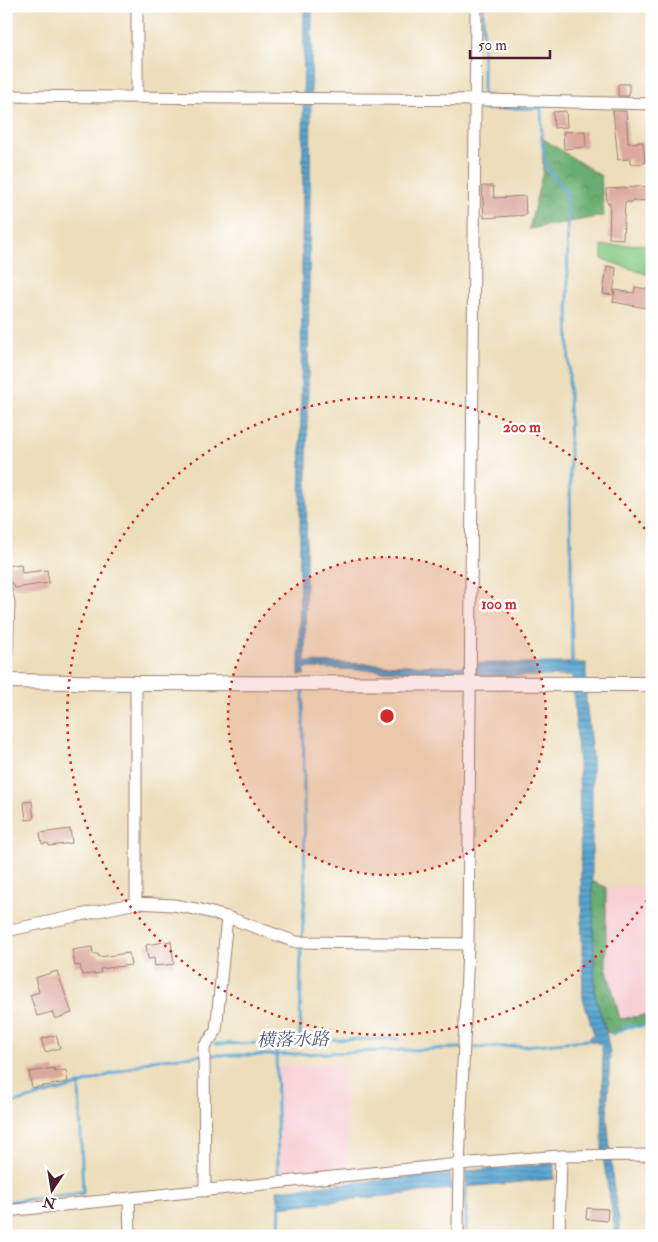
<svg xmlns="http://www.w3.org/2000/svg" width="658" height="1242" font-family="'IM FELL Double Pica','Noto Serif JP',serif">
	<defs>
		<pattern id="forest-crowns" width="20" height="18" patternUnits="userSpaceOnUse" patternTransform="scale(1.25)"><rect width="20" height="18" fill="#6bad72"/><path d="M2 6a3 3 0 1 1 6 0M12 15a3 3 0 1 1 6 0" fill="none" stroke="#5a8c5e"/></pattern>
		<pattern id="water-rules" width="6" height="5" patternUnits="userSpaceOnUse" patternTransform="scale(1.25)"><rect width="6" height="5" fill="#56a5cf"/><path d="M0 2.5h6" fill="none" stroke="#4986a8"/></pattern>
	</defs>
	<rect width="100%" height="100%" fill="#fff"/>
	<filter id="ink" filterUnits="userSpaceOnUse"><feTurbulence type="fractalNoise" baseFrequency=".02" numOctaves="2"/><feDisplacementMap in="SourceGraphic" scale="10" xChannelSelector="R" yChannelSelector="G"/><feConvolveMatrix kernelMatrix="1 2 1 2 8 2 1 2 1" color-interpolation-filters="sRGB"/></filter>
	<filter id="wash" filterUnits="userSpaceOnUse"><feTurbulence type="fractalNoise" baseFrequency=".0096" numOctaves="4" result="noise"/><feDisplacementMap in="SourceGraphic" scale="20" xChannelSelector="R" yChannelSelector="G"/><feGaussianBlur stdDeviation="1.12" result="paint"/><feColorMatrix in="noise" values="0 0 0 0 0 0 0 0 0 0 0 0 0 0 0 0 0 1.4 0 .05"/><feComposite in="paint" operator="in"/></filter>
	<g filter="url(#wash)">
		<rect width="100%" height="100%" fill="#eddebb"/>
		<path fill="#f7cfd4" d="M652,885V1014L620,1019L606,966V887Z
			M345,1062L349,1170L278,1175L276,1066Z"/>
		<path fill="url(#forest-crowns)" stroke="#5a664e" d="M542,138L601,176L604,216L529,229L543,171Z
			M592,881L606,887V966L620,1019L652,1014V1025L628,1027L613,1034L606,1032L595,995Z"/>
		<path fill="#84c984" stroke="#677458" d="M652,244V276L602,259V246Z"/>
		<path fill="url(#water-rules)" stroke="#50627d" d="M304,6H312L305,662L474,667V663H586V700L592,756V881L595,995L606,1032L610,1053L607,1116L613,1182L621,1236H616L602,1151L603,1056L601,1044L587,1040L594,1034L583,998L579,765L572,676H474V673L305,668L304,675H299Z
			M554,1163V1179L466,1187V1171Z
			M450,1173L452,1189L279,1207L277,1190Z"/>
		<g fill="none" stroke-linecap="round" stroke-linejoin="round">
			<path stroke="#56a5cf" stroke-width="3" d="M483,6V109L541,108L542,138L546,166L567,194L572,663
				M613,1034L628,1027L652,1025
				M300,1040L399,1039
				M215,1044L276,1043
				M467,1048L525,1046L587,1040
				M207,1055H275L461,1048
				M6,1105L79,1085L152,1060L201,1055
				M278,1175L276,1043L300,1040L301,952L305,894L303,690
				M6,1202L83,1193L79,1085
				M279,1236L280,1204
				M466,1236V1187L468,1184"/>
		</g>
		<g id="blocks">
			<path fill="#dba99d" d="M618,84H629V96H618Z
				M566,111L567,127L554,128L553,112Z
				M613,111H626L628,143L643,142L645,163L630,164V159L618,160Z
				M585,131L586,147L564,149L563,132Z
				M482,186H493L494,198L525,196L526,215L484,218Z
				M652,186V201L632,200V202H625L623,239L609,238L610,203H607L606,189Z
				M607,266L616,268L613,295L603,294Z
				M635,287L652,290V309L613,302L615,290L634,293Z
				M21,564L22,573L47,570L49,583L15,588L6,575V566Z
				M32,801L34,819L26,820L24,802Z
				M70,829L72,843L49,846L48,843L42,844L40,833Z
				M171,941L174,964L155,966L154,958L148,959L146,945Z
				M92,947L93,954H98L99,957L129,953L131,965L100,969L101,973L82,975L80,965L75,966L72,950Z
				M57,971L72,1013L55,1019L52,1012L37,1016L30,995L39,992L35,978Z
				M56,1035L60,1048L45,1052L41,1039Z
				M54,1068L55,1072L66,1070L68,1082L32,1088L29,1072Z
				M587,1208L608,1209L607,1221L586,1219Z"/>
		</g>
	</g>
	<g filter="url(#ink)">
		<use href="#blocks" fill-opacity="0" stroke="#9c7e73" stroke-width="1"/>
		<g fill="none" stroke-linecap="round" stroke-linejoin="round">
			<g stroke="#9c7e73" stroke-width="13">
				<path id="minor" d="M137,6V97
					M6,96L487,100L652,104
					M6,590L9,603L6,683
					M136,903V683
					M6,931L136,903L173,905L201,910L227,917L296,942L468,944
					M205,1191L204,1047L216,1031L227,917
					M129,1198L130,1236
					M6,1211L458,1164L561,1156L652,1155
					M458,1236C458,1139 465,1042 468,944L476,6
					M559,1236L561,1156"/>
			</g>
			<g stroke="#9c7e73" stroke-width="16">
				<path id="tertiary" d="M6,681L136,683L652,684"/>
			</g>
			<use href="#minor" stroke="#fff" stroke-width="11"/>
			<use href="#tertiary" stroke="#fff" stroke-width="14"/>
		</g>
	</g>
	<circle cx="387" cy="716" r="159" fill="#d62828" fill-opacity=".12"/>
	<g fill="none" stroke="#d62828" stroke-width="2.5" stroke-dasharray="2.5 5">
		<circle cx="387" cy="716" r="159"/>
		<path d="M651 894A319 319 0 1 1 651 538"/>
	</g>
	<g text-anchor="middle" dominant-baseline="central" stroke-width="5" stroke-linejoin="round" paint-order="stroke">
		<g font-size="18" font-style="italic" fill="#4f5b75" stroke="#fff">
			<text transform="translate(293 1040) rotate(-1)">横落水路</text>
		</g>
	</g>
	<circle cx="387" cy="716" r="8" fill="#d62828" stroke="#fff" stroke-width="2.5"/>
	<g font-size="15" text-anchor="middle" font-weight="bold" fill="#d62828" stroke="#fff" stroke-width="5" stroke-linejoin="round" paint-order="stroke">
		<text x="522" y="432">200 m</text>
		<text x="499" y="609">100 m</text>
	</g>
	<rect width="658" height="1242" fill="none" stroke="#fff" stroke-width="25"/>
	<g transform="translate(52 1190) rotate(192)" stroke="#ffffff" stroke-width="4" paint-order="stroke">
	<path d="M0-4L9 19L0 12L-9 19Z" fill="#4a1f2b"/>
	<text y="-8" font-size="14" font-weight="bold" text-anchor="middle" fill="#4a1f2b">N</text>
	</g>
	<path d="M470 50v8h80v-8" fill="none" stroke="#4a1f2b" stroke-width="2.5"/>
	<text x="478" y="50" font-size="15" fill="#4a1f2b" stroke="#ffffff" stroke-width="4" paint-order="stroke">50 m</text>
</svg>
